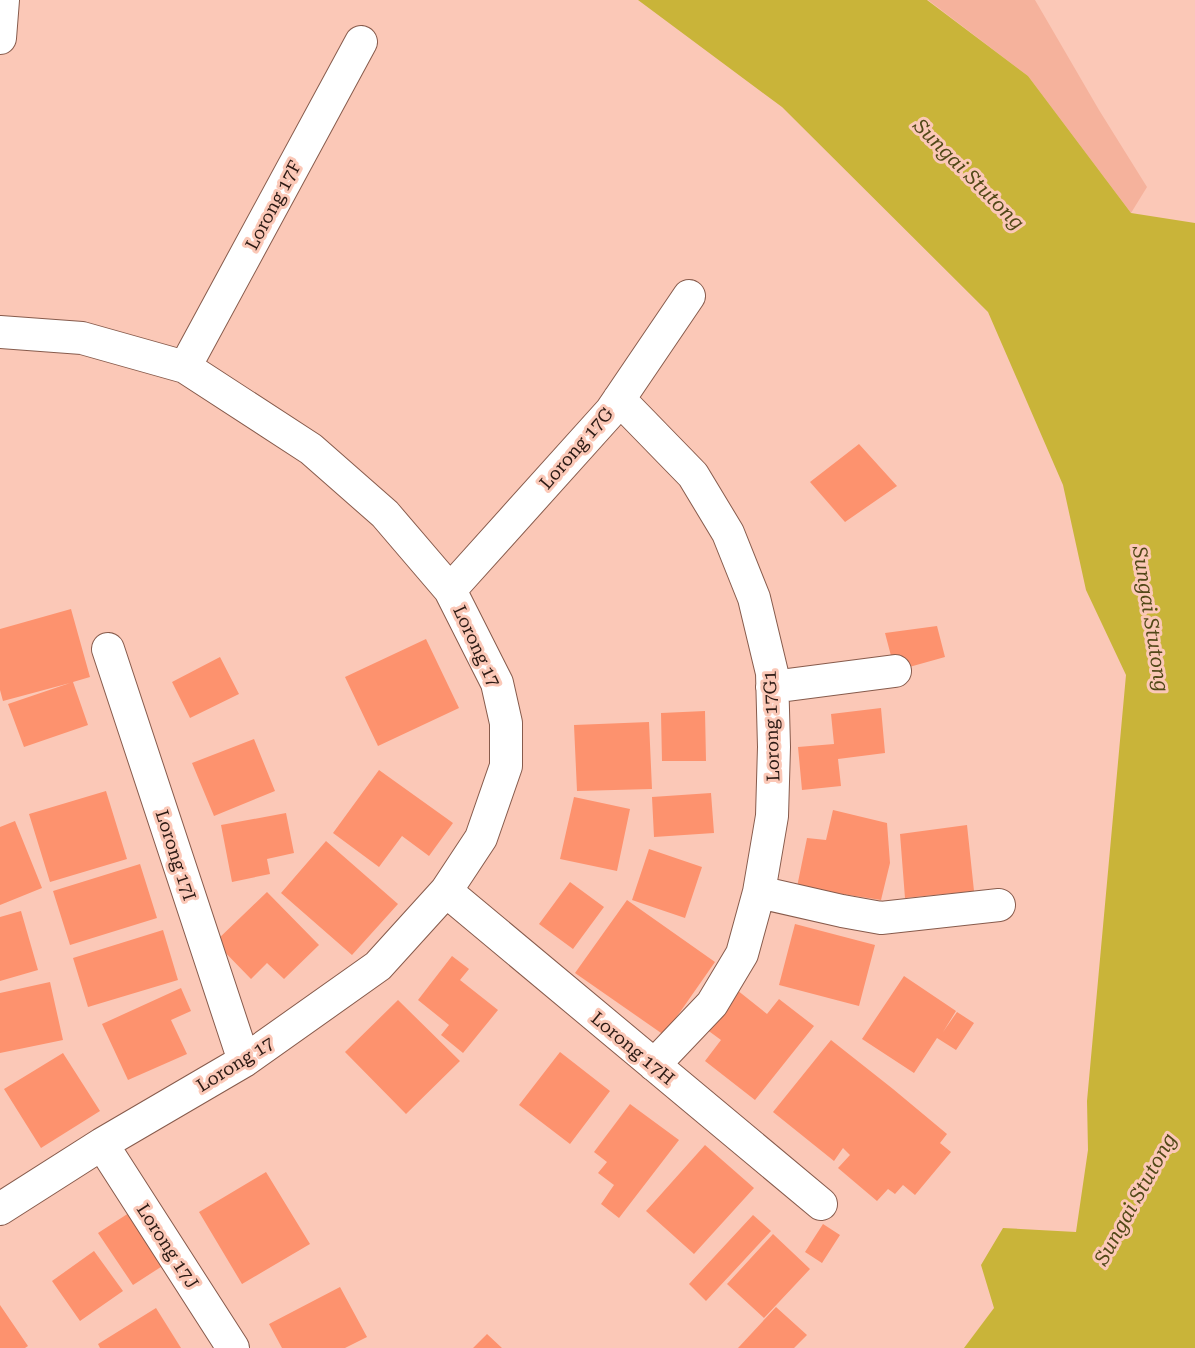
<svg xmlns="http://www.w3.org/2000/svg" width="1195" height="1348" font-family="'Roboto Serif',serif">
	<rect width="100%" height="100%" fill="#fbc8b7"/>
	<path fill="#f5b29c" d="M928,0H1035L1099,110L1147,187L1131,213L1028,76Z"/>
	<path fill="#c9b439" d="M638,0H927L1028,76L1131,213L1195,223V1348H964L994,1308L981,1265L1003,1228L1076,1232L1088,1150L1087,1101L1126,675L1086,590L1063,485L988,312L782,107Z"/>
	<path fill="#fd926e" d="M859,444L897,486L845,522L810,482Z
		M71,609L90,677L73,682L88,725L24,747L8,704L70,683L3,701L0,690V629Z
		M937,626L945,657L895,671L885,633Z
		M426,639L459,708L378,746L345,677Z
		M220,657L239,694L190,718L172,682Z
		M881,708L885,753L838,759L841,786L802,790L798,747L834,744L831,714Z
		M705,711L706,761H662L661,713Z
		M649,722L652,789L577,791L574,725Z
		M254,739L275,791L214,816L192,763Z
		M379,770L453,823L429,856L402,836L379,867L333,833Z
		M106,791L127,859L50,882L29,814Z
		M711,793L714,833L654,837L652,797Z
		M574,797L630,809L617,871L560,859Z
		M833,810L887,823L890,863L881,900L797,887L807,838L826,840Z
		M286,813L294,853L267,859L270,874L232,882L221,825Z
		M15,821L42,888L0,905V827Z
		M967,825L974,891L905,898L900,834Z
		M326,841L398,904L352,955L281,893Z
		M649,849L702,867L685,918L632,900Z
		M140,864L157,918L70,945L53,891Z
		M570,882L604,907L573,949L539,924Z
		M267,892L319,945L284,979L267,963L251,979L215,942Z
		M627,900L715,962L664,1035L575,973Z
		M21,911L38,970L0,981V917Z
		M795,924L875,945L859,1006L779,985Z
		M163,930L178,980L88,1007L73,958Z
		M452,956L469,969L460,980L498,1010L463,1053L441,1035L449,1025L418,1000Z
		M904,976L956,1011L943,1032L957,1012L974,1023L956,1050L937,1038L914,1073L862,1039Z
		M50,982L63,1040L0,1053V993Z
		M181,988L191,1011L171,1020L187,1054L128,1080L102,1024Z
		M737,990L767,1014L779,999L814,1026L755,1100L705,1061L721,1040L706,1029Z
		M398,1000L460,1061L406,1114L345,1052Z
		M831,1040L893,1089L947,1134L940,1143L951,1152L915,1195L903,1185L895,1194L888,1189L877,1201L838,1168L850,1155L843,1148L834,1161L773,1112Z
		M560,1052L610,1091L570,1144L519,1105Z
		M63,1053L100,1111L41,1148L4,1089Z
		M630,1104L679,1140L619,1218L601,1204L614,1185L598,1173L607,1162L594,1152Z
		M705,1145L754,1188L694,1254L646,1211Z
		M266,1172L310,1244L242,1284L199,1212Z
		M132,1211L167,1263L133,1285L98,1233Z
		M753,1215L771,1231L706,1301L689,1284Z
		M823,1224L840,1235L822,1263L805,1252Z
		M773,1234L810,1269L764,1318L727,1284Z
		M94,1251L123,1291L80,1321L52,1281Z
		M340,1287L367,1337L345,1348H282L269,1324Z
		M0,1305L28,1346L25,1348H0Z
		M776,1307L807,1335L794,1348H738Z
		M156,1308L181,1348H100L98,1344Z
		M487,1334L502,1348H473Z"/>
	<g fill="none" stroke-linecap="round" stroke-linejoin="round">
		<g stroke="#875b4c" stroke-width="34">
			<path id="street" d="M0,38L3,0
				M0,332L82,338L185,367L311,449L385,514L450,590L497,683L506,723V766L481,838L446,891L378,966L244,1061L102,1144L0,1209
				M185,367L361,42
				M619,399L693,475L728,533L754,598L772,673L774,747L772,816L759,892L742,954L712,1004L654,1065
				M450,590L611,411L689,296
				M108,649L244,1061
				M772,687L895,671
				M446,891L821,1204
				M759,892L842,911L881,918L999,905
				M102,1144L233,1348"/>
		</g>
		<use href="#street" stroke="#fff" stroke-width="32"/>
	</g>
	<g text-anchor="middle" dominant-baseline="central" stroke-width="6" stroke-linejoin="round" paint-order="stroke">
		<g font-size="18" fill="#2c1a14" stroke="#fbc8b7">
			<text transform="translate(273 205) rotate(-62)">Lorong 17F</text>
			<text transform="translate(576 448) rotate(-49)">Lorong 17G</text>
			<text transform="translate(477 646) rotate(65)">Lorong 17</text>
			<text transform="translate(771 726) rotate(-92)">Lorong 17G1</text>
			<text transform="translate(176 855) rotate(72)">Lorong 17I</text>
			<text transform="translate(633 1048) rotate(40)">Lorong 17H</text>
			<text transform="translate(235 1064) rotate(-32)">Lorong 17</text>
			<text transform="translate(168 1246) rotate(57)">Lorong 17J</text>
		</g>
		<g font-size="20" font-style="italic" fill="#514817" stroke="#fbc8b7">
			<text transform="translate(969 174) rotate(45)">Sungai Stutong</text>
			<text transform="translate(1151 619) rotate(81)">Sungai Stutong</text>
			<text transform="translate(1135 1199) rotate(-61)">Sungai Stutong</text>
		</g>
	</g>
</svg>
